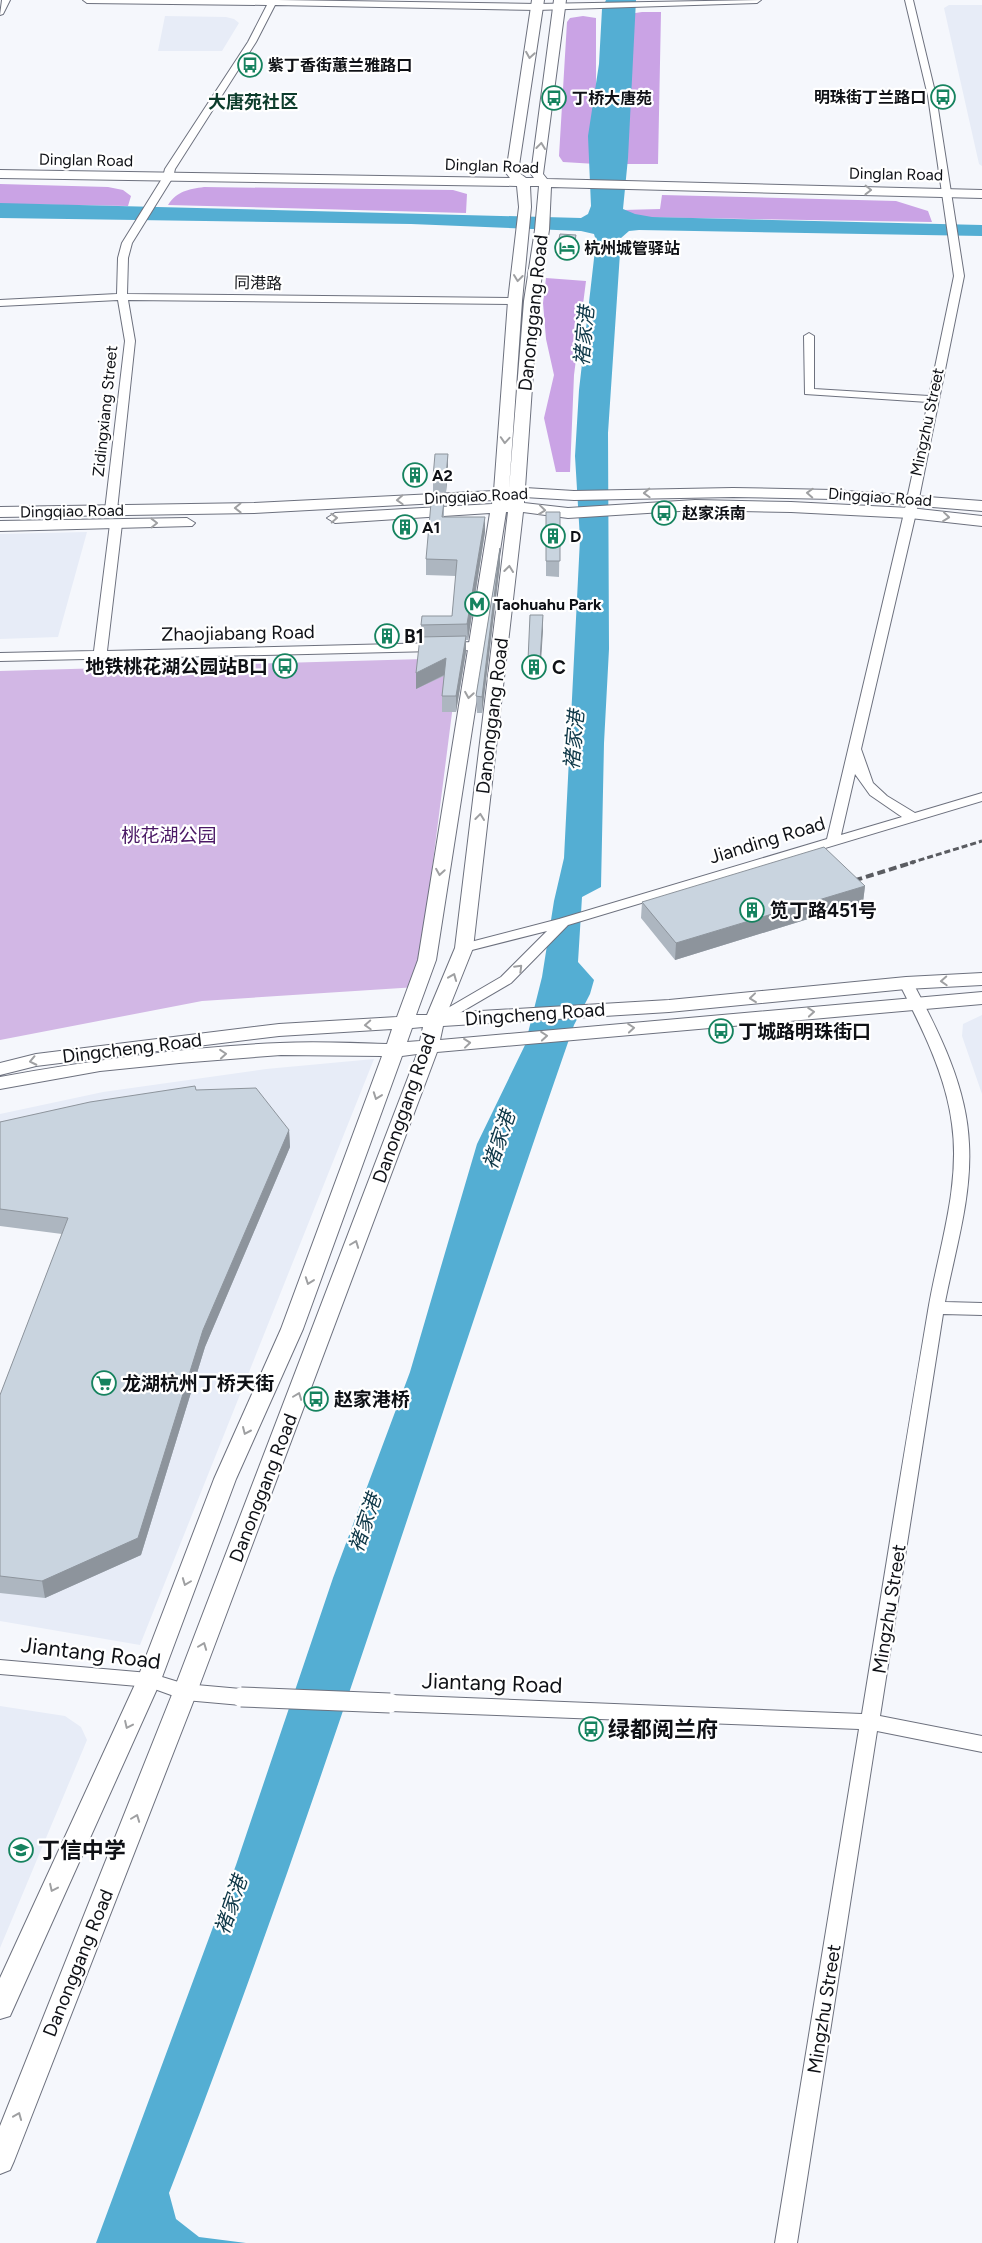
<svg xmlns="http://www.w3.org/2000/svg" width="982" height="2243" font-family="Figtree,'Noto Sans SC',sans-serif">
	<rect width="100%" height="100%" fill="#f5f7fc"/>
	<path fill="#e7ecf7" d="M949,5H982V166L979,164L944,8Z
		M165,16L226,17L234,19L239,23L222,51H158Z
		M87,532L58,637L0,639V534Z
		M982,1015V1094L962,1036L963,1024Z
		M374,1059L140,1645L0,1621V1427L85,1215L0,1207V1114L103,1092L266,1069Z
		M0,1706L65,1716L81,1727L87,1740L0,1948Z"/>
	<path fill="#d2b7e5" d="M459,658L417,987L202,1001L0,1040V671Z"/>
	<path fill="#caa3e5" d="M642,12H661L658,164H622L629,14Z
		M583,16L596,18V164L563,162L559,156L567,22L570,18Z
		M0,184L108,187L123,190L131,196L128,206L0,204Z
		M204,187L453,190L467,194L466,213L168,205C177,191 189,189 204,187Z
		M662,195L896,201L928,211L932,222L632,217L623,210L660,209Z
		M546,278L586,281L574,375L570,472H556L544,418L554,375L546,339L543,303Z"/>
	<path fill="#54aed3" d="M606,0H636L628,158L623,209L635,214L652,217L982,225V236L639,230L629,231L621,238L608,433L609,649L604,743L601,887L582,897L578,962L594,980L590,994L574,1025C438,1414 319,1809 169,2193L176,2219L199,2237L246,2243H96L236,1865L333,1578L410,1372L477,1144L525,1045L542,977L554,901L564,858L580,539L575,456L579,390L596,241L594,234L581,231L411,224L0,218V203L581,218L588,214L591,206L588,136L599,64L602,9Z"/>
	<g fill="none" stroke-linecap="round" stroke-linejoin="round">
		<g stroke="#6d717e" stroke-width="2">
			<path id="minor" d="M2,0H10L3,14L0,15Z
				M83,0H278L537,4L761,0L757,3L537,10L275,5L256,42L175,169L173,177L132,243L128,258L127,294L515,298L520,301L515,304L128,300L135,341L117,510L111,513L105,510L125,341L118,300L0,306V300L117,294L118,258L122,243L163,177L165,169L248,42L267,5L87,3Z
				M905,0H913L936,96L964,276L916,513L861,749L873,783L887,796L915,813L982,793V801L568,925L511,983L439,1025H429L427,1022L429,1019L501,977L547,931L464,952L459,951L457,948L459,945L559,919L827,839L904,513L928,402L805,394L804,336L809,333L814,336V389L929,396L954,276L928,96ZM855,774L870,795L902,817L841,835Z
				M116,521L122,524L107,651L477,642L483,646L477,650L0,661V653L94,651L110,524Z
				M906,979L913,983C939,1032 967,1087 969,1144C972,1197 955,1251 945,1302L982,1303V1315L943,1314L880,1716L982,1736V1752L877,1731L797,2243H775L859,1729L390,1711L383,1708L381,1703L383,1698L390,1695L862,1714C884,1580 905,1445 928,1311C938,1250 961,1187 952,1124C946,1075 921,1026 899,983Z
				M0,1660L149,1673L185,1684L241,1689L247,1692L250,1697L247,1702L241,1705L185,1700L149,1687L0,1674Z"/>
		</g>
		<g stroke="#6d717e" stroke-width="2">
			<path id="major" d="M532,0H544L518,172L526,178H534L531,174L554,0H566L543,174L547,179L982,190V198L551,187L549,230L538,301L525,488L574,491L733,488L833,490L982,501V511L833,499L733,497L574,500L524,497V503L568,508L695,500L791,502L910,508L982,516V526L910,518L791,512L695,510L568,518L523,512L473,948L447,1013L669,1000L906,977L982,973V985L906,989L669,1012L443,1026L440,1040L982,992V1004L437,1052L197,1692L14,2161L10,2170L0,2174V2126L173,1692L417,1054L402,1056L303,1329L236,1479L161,1680L10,2016L0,2019V1978L137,1680L214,1479L281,1329L382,1056L281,1055L179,1063L100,1071L0,1089V1077C93,1060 186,1047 280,1043C315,1041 351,1043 387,1044L392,1029L279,1036L36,1066L0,1075V1063L36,1054L279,1024L397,1017L418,960L490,513L335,523L327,518L335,513L492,504L493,500L254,513L0,517V507L254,503L494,491L508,301L519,207L517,186L0,178V170L510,178L506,173ZM530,186H539L535,230L524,301L509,489L522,301L531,207ZM506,512H508L455,948L427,1015H416L436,960ZM423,1027L420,1041L407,1042L412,1028Z
				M187,518L195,523L192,526L0,531V521Z"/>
		</g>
		<use href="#minor" fill="#fff" fill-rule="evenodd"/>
		<use href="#major" fill="#fff" fill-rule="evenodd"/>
		<path stroke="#5a5c61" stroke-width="3" stroke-dasharray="6 3" stroke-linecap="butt" d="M910,863L982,841"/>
		<path stroke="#5a5c61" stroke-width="4" stroke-dasharray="8 4" stroke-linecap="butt" d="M843,884L914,862"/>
		<g stroke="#6d717e" stroke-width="21" stroke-linecap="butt">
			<path id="minor-bridge" d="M241,1697L390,1703"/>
		</g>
		<use href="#minor-bridge" stroke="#fff" stroke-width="19"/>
	</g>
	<path fill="#adb6c0" d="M576,242L574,255L557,254V247Z
		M448,454V470L446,492H433V477Z
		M444,502V517L485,532L468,640H466V652L456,712H442V696L444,676L416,689V673L421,637V625L452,616L456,576L426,575V559Z
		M546,512H560L559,577L546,576Z
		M500,548V564L482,713H477L476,696Z
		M543,615L540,676H527L528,660Z
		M865,886L863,902L675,960L641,918L642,902Z
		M196,1090L289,1130L290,1147L205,1347L141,1555L45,1598L0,1593V1395L62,1234L0,1226V1122Z"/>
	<path fill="#8d949c" d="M576,235V242L574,255V247Z
		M448,454V470L446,492V476Z
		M485,517V532L468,640L467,624Z
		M500,548V564L482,713V697Z
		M543,615V631L540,676V660Z
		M466,636V652L456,712V696Z
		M446,658V674L416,689V673Z
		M865,886L863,902L675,960L676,943Z
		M289,1130L290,1147L205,1347L141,1555L45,1598L42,1581L203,1330Z"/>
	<path fill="#c9d4df" stroke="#8d949c" d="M560,234L576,235L574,247H557Z
		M435,454H448L446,476L433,477Z
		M444,502L442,517H485L467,624L421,625L422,616H452L457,560L426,559L431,503Z
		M546,512H560V561H546Z
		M500,548L482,697L476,696Z
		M530,615H543L540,660H528Z
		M466,636L456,696H442L446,658L416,673L420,637Z
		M824,847L865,886L676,943L642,902Z
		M195,1086L196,1090L256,1088L289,1130L203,1330L138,1538L42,1581L0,1576V1395L68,1218L0,1209V1122L90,1102Z"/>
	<defs><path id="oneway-chevron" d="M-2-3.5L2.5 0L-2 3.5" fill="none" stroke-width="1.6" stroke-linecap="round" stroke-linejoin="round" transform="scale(1.25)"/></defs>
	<g stroke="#9fa0a2">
		<use href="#oneway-chevron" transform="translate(530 55) rotate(99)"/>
		<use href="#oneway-chevron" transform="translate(541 146) rotate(-83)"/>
		<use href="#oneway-chevron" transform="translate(868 190) rotate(1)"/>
		<use href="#oneway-chevron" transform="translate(518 278) rotate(97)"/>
		<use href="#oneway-chevron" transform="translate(505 440) rotate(94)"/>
		<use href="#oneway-chevron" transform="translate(647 493) rotate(178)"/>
		<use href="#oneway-chevron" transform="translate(810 493) rotate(-177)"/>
		<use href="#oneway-chevron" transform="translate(400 500) rotate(177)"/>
		<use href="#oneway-chevron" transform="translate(238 508) rotate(179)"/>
		<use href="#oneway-chevron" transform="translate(542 510) rotate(6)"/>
		<use href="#oneway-chevron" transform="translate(946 517) rotate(6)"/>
		<use href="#oneway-chevron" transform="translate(334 518) rotate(-3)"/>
		<use href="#oneway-chevron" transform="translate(154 523) rotate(-1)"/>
		<use href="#oneway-chevron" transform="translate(509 569) rotate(-83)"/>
		<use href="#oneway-chevron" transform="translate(469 695) rotate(99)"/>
		<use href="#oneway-chevron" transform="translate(480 817) rotate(-83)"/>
		<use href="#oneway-chevron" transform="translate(440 872) rotate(99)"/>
		<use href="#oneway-chevron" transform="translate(519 968) rotate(-45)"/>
		<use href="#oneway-chevron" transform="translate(453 977) rotate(-68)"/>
		<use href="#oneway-chevron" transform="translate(944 981) rotate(177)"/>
		<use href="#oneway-chevron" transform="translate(753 998) rotate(174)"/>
		<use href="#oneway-chevron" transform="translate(811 1012) rotate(-5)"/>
		<use href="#oneway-chevron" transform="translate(368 1025) rotate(177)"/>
		<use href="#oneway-chevron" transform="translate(631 1028) rotate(-5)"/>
		<use href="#oneway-chevron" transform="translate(544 1036) rotate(-5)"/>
		<use href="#oneway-chevron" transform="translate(467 1043) rotate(-6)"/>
		<use href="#oneway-chevron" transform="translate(223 1054) rotate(-5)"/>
		<use href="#oneway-chevron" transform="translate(33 1061) rotate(168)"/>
		<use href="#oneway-chevron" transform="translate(377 1096) rotate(110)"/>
		<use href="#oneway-chevron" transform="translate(355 1244) rotate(-69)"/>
		<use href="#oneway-chevron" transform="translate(309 1281) rotate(110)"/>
		<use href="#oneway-chevron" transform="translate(298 1396) rotate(-69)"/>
		<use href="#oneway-chevron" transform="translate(246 1431) rotate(114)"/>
		<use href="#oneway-chevron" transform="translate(186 1582) rotate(111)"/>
		<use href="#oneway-chevron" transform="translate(203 1646) rotate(-69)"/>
		<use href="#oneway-chevron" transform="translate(128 1725) rotate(115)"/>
		<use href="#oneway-chevron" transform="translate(136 1818) rotate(-69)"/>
		<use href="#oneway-chevron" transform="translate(53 1888) rotate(115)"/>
		<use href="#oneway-chevron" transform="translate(18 2116) rotate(-68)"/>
	</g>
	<defs>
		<g id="bus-ring" transform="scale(1.25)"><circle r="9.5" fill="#fff" stroke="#16835f" stroke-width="1.5"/><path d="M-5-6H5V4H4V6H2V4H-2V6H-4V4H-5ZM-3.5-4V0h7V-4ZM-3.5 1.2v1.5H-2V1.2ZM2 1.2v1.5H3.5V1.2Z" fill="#16835f"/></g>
		<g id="hotel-ring" transform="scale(1.25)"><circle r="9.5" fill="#fff" stroke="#16835f" stroke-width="1.5"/><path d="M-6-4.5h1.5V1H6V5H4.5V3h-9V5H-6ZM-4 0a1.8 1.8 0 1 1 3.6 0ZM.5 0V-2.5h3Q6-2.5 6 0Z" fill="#16835f"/></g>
		<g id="building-ring" transform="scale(1.25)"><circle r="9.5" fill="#fff" stroke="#16835f" stroke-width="1.5"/><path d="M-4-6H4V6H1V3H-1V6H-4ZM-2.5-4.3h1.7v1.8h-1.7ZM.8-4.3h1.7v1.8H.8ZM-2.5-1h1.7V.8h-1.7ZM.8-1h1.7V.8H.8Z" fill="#16835f"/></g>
		<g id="metro-ring" transform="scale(1.25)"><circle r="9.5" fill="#fff" stroke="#16835f" stroke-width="1.5"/><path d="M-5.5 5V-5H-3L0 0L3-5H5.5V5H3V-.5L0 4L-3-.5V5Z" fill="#16835f"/></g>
		<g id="supermarket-ring" transform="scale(1.25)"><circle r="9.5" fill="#fff" stroke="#16835f" stroke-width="1.5"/><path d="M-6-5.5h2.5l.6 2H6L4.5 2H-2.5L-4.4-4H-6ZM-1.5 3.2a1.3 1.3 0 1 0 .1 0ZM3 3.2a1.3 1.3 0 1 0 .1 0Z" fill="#16835f"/></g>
		<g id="school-ring" transform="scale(1.25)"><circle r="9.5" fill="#fff" stroke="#16835f" stroke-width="1.5"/><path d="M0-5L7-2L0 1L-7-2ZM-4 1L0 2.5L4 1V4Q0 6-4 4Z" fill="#16835f"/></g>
	</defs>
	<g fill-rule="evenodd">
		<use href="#bus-ring" x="250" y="65"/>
		<use href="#bus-ring" x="943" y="97"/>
		<use href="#bus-ring" x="554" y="98"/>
		<use href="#hotel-ring" x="567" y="248"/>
		<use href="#building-ring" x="415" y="475"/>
		<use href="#bus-ring" x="664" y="513"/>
		<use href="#building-ring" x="405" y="527"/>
		<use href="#building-ring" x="553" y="536"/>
		<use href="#metro-ring" x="477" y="604"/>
		<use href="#building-ring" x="387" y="636"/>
		<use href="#bus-ring" x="285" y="666"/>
		<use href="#building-ring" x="534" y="667"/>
		<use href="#building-ring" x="752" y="910"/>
		<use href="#bus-ring" x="721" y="1031"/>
		<use href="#supermarket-ring" x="104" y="1383"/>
		<use href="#bus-ring" x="316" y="1399"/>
		<use href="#bus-ring" x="591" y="1729"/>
		<use href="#school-ring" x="21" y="1850"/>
	</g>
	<g text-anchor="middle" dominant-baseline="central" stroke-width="4.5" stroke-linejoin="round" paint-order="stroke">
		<g font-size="16" font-weight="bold" fill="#0f1116" stroke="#fff" text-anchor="start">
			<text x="268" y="65">紫丁香街蕙兰雅路口</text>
			<text x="926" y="97" text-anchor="end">明珠街丁兰路口</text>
			<text x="572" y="98">丁桥大唐苑</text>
			<text x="584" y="248">杭州城管驿站</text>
			<text x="432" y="475">A2</text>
			<text x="682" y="513">赵家浜南</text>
			<text x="422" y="527">A1</text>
			<text x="570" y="536">D</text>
			<text x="494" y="604">Taohuahu Park</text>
		</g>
		<g font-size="16" fill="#0f1116" stroke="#fff">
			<text transform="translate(86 160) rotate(1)">Dinglan Road</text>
			<text transform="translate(492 166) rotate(2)">Dinglan Road</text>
			<text transform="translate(896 174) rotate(1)">Dinglan Road</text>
			<text transform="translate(258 283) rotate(1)">同港路</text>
			<text transform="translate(105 411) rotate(-84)">Zidingxiang Street</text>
			<text transform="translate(927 422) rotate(-78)">Mingzhu Street</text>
			<text transform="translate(476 496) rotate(-3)">Dingqiao Road</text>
			<text transform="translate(880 497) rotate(4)">Dingqiao Road</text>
			<text transform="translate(72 511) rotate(-1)">Dingqiao Road</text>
		</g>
		<g font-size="18" font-weight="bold" fill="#0d3d2c" stroke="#fff">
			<text x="253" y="102">大唐苑社区</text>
		</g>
		<g font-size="19" fill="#0f1116" stroke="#fff">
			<text transform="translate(533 313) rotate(-84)">Danonggang Road</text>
			<text transform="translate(238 633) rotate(-1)">Zhaojiabang Road</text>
			<text transform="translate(492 716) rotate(-83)">Danonggang Road</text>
			<text transform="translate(767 840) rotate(-17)">Jianding Road</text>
			<text transform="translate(535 1014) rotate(-4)">Dingcheng Road</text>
			<text transform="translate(132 1048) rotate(-7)">Dingcheng Road</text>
			<text transform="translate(404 1108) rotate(-71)">Danonggang Road</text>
			<text transform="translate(263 1488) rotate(-69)">Danonggang Road</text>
			<text transform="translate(889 1609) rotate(-81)">Mingzhu Street</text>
			<text transform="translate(78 1963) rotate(-68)">Danonggang Road</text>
			<text transform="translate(824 2009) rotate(-81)">Mingzhu Street</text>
		</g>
		<g font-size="19" font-weight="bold" fill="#0f1116" stroke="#fff" text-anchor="start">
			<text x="404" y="636">B1</text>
			<text x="268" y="666" text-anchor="end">地铁桃花湖公园站B口</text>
			<text x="552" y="667">C</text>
			<text x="770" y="910">笕丁路451号</text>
			<text x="738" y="1031">丁城路明珠街口</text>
			<text x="122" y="1383">龙湖杭州丁桥天街</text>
			<text x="334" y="1399">赵家港桥</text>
		</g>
		<g font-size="19" fill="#4a1865" stroke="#fff">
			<text x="169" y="835">桃花湖公园</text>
		</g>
		<g font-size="20" font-style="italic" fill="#0e3747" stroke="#fff">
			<text transform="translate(584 336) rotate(-85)">褚家港</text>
			<text transform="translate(574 740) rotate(-85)">褚家港</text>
			<text transform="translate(499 1140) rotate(-71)">褚家港</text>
			<text transform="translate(365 1523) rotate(-71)">褚家港</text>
			<text transform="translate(231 1905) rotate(-71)">褚家港</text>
		</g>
		<g font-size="22" fill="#0f1116" stroke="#fff">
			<text transform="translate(91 1653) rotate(7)">Jiantang Road</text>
			<text transform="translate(492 1683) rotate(2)">Jiantang Road</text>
		</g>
		<g font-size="22" font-weight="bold" fill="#0f1116" stroke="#fff" text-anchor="start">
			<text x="608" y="1729">绿都阅兰府</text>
			<text x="38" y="1850">丁信中学</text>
		</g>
	</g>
</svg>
